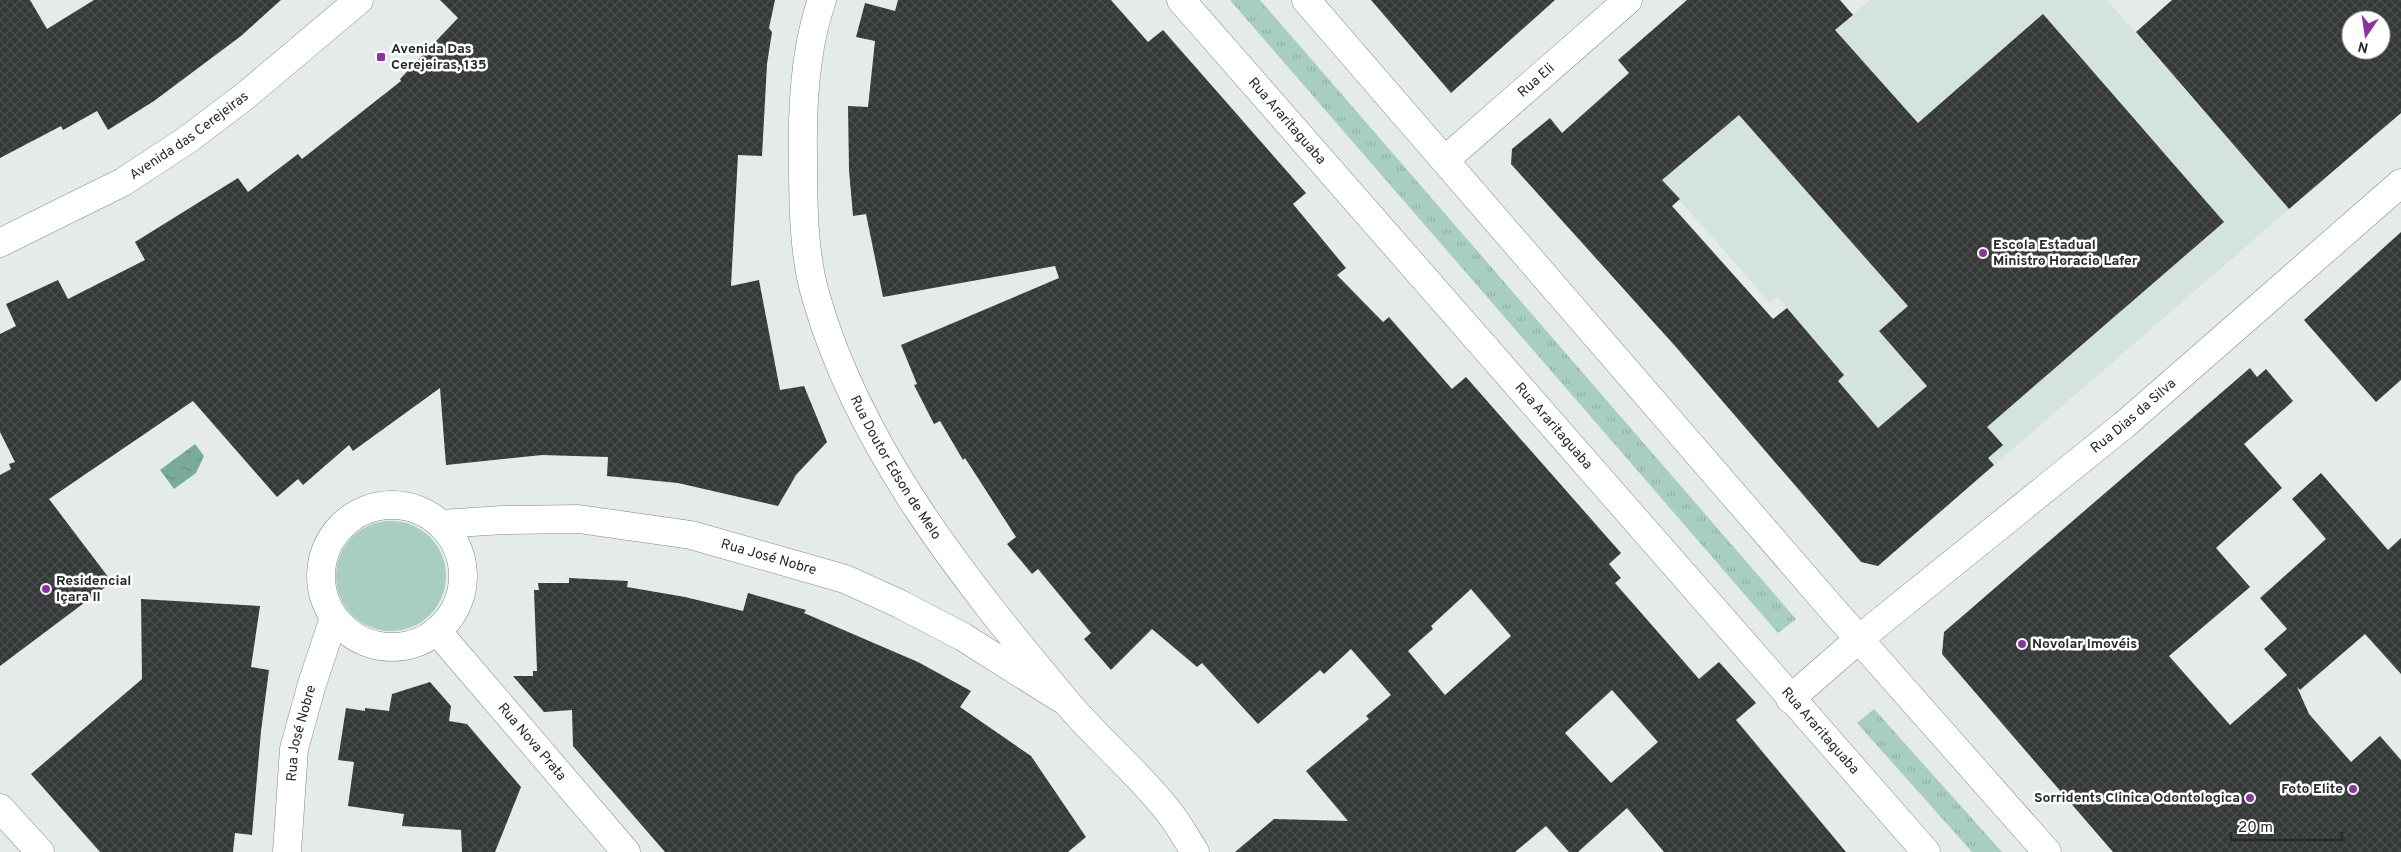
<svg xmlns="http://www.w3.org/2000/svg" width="2401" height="852" font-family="Overpass,sans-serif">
	<defs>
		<pattern id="park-tufts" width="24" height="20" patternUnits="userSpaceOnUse" patternTransform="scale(1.25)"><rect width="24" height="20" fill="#a7cebf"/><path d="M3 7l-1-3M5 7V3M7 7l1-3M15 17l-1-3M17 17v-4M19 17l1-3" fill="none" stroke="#90b1a4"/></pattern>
		<pattern id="water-ripples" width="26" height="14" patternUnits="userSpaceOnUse" patternTransform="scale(1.25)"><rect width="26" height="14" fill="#7aaa98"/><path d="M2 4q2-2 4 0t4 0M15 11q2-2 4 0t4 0" fill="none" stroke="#648b7c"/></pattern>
		<pattern id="building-cross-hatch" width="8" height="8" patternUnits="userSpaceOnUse" patternTransform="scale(1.25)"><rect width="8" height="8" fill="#343937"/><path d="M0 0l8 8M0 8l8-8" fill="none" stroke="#494d4b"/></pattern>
	</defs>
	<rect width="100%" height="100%" fill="#e5ebe8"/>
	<path fill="#d4e3dd" d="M1870,0H2107L2289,209L1947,506L1838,381L1844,375L1778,297L1770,303L1662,180Z"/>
	<path fill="#a7cebf" d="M336 576a55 55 0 1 1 110 0a55 55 0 1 1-110 0Z"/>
	<path fill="url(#park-tufts)" d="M1230,0H1260L1796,619L1778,633Z
		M1874,709L2002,852H1972L1857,723Z"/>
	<path fill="url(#water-ripples)" d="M195,444L204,456L196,473L174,489L160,470Z"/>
	<path fill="url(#building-cross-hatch)" fill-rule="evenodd" d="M0,0H30L47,29L94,0H281L241,36L154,101L108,130L97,111L63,130L61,126L0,158Z
		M440,0H775L769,28L772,32L767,64L762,156L738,155L731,286L759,280L780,390L804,386L827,442L796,475L778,506L678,483L607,476L608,457L542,455L446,465L440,388L353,451L349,445L303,485L298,479L277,497L193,401L49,499L112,582L0,666V475L11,469L9,464L15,462L0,432V334L16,326L6,304L58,280L68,299L145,260L135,242L238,178L248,192L298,154L302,159L401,81L400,79L458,18Z
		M898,0H1111L1148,42L1163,30L1306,193L1293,204L1346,268L1337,275L1383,322L1389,317L1452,389L1466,377L1621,553L1609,564L1621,578L1615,583L1699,679L1719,662L1756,703L1736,720L1846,852H1664L1627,808L1578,852H1569L1546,826L1515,852H1235L1274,819L1348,821L1306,771L1369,719L1366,716L1391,695L1351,649L1324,674L1320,670L1258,724L1202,663L1197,667L1152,629L1111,670L1084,639L1091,633L1038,569L1032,574L1007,544L1016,537L965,458L963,460L940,421L934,424L914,385L917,384L901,345L1059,278L1055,266L883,297L866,214L853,216L849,170L848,106L868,107L875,41L856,37L865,3L895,11ZM1471,589L1511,636L1445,695L1408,651L1433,629L1431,626ZM1612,690L1658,742L1611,783L1565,733Z
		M1371,0H1555L1451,93Z
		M1687,0H1840L1853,15L1835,30L1918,123L2043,14L2224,222L1987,427L2003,445L1988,458L1994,465L1878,566L1861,562L1675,346L1511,164L1512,149L1550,118L1562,133L1629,73L1618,60ZM1739,115L1908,306L1879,331L1927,386L1878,428L1838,381L1844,375L1787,308L1773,319L1672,206L1680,199L1662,180Z
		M2172,0H2401V113L2289,209L2136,32ZM2351,20H2381V50H2351Z
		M2401,232V380L2376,402L2304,320Z
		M2250,368L2257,377L2266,369L2293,401L2244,444L2282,488L2216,548L2250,587L2169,656L2230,725L2287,675L2264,649L2287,629L2260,598L2326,539L2292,499L2321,473L2388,550L2401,538V674L2365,634L2300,690L2297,687L2309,714L2351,762L2380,736L2401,760V852H2113L1942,654L1944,632Z
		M569,578L628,581L627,587L685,597L743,611L748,593L806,610L804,613L918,662L971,691L960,707L1031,756L1086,837L1068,852H665L573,746L572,710L544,712L513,676H533V671H537L534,590H539L538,583H569Z
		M141,599L260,606L251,667L269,670L261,731L252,835L235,833L233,852H100L31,774L142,679Z
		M430,682L451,706L449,721L467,724L521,787L495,852H462L461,830L402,826L404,814L348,806L354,762L338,760L346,708L365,711V708L389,711L392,694Z"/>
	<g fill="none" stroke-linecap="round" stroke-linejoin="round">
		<g stroke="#838986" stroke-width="29">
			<g id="minor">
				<path id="s1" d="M1445,160L1628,0"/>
				<circle cx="392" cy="576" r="71"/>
				<path id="s2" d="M441,524L503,520L578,519L691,535L845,579L900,604L963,637L1060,698"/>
				<path id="s3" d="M437,631L626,852"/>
				<path id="s4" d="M1790,699L1859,639L2124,425L2401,183"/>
				<path d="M0,808L40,852"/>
				<path id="s5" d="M287,852L294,749L312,684L334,618"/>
			</g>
		</g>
		<g stroke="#838986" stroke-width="29">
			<g id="tertiary">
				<path id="s6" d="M822,0C805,48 802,104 803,155C803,200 803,254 816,297C860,450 964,579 1064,699C1096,738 1137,771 1168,811C1178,823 1186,838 1195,852"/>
			</g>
		</g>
		<g stroke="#838986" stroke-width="29">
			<g id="secondary">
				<path id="s7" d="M1181,0L1926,852"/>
				<path d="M1306,0L1828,604L2047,852"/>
				<path id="s8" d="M0,243L123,182L187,140L245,96L359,0"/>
			</g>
		</g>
		<use href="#minor" stroke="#fff" stroke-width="28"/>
		<use href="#tertiary" stroke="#fff" stroke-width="28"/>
		<use href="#secondary" stroke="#fff" stroke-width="28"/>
	</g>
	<g fill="#8b33a0" stroke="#fff" stroke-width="2">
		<rect x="376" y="52" width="10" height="10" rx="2.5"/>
		<circle cx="1983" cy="253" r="5"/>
		<circle cx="46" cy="589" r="5"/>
		<circle cx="2022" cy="644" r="5"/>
		<circle cx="2353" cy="789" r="5"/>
		<circle cx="2250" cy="798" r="5"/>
	</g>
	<g text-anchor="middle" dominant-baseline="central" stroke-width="5" stroke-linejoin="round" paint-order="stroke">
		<g font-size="14" font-weight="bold" fill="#282b2a" stroke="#fff" text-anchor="start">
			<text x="391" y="49">Avenida Das<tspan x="391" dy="16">Cerejeiras, 135</tspan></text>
			<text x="1993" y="245">Escola Estadual<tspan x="1993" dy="16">Ministro Horacio Lafer</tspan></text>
			<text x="56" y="581">Residencial<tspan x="56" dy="16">Içara II</tspan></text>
			<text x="2032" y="644">Novolar Imovéis</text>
			<text x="2343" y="789" text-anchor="end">Foto Elite</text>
			<text x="2240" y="798" text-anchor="end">Sorridents Clinica Odontologica</text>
		</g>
		<g font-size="14" fill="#282b2a" stroke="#fff">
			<text stroke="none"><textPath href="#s1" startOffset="121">Rua Eli</textPath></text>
			<text stroke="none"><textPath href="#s7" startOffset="161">Rua Araritaguaba</textPath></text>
			<text stroke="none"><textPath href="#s8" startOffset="218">Avenida das Cerejeiras</textPath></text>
			<text stroke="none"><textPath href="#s4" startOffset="445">Rua Dias da Silva</textPath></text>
			<text stroke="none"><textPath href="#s7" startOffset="566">Rua Araritaguaba</textPath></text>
			<text stroke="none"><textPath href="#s6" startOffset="489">Rua Doutor Edson de Melo</textPath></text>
			<text stroke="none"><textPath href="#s2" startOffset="332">Rua José Nobre</textPath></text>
			<text stroke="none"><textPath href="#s7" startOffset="971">Rua Araritaguaba</textPath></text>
			<text stroke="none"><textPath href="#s5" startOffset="120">Rua José Nobre</textPath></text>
			<text stroke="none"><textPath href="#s3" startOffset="146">Rua Nova Prata</textPath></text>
		</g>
	</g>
	<g transform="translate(2366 35) rotate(193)"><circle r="24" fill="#ffffff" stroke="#a9aaaa"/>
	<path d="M0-4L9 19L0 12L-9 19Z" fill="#8b33a0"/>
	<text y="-8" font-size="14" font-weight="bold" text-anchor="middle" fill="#282b2a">N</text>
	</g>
	<path d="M2231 832v8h111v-8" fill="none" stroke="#282b2a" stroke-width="2.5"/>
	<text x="2238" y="832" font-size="15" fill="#282b2a" stroke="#ffffff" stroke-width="4" paint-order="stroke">20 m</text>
</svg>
